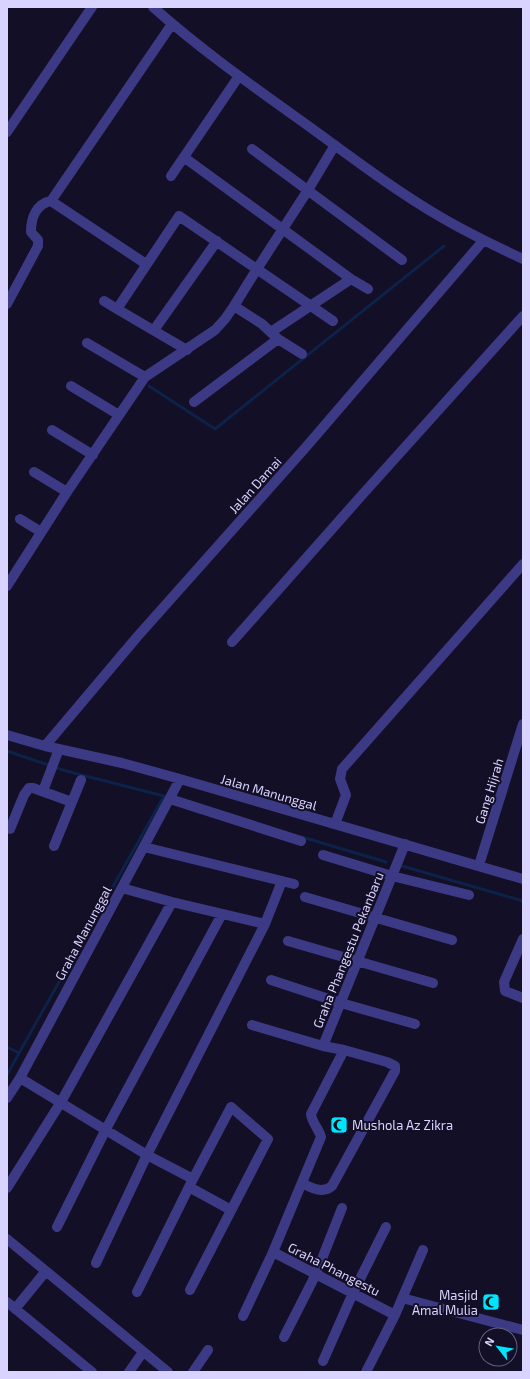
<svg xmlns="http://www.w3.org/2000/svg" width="530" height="1379" font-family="'Exo 2',sans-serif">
	<rect width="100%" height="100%" fill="#130f26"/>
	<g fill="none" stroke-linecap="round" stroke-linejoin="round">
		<path stroke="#0c2248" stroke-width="3" d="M149,386L215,429L444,246
			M7,751L66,771L164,796L19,1053L7,1047
			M302,837L386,862
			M402,866L523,901
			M7,1075L19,1053"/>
		<path stroke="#3d3a85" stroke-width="10" d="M153,7C201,50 254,87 307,125C350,156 393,189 439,216C466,232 495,246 523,259
			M7,132L92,7
			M252,149L402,260
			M185,158L351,279L368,289
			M171,176L239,76
			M51,201L146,264
			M104,301L117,309
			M7,304L38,246V240L31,232C31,218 36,204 51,201L172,24
			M154,330L217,241
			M271,332L351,279
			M278,339L302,354
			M87,343L145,377
			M187,350L117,309L179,216L333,321
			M71,386L119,415
			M194,402L278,339L262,324L234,306L257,269L308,190L335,145
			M52,430L93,455
			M34,472L67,492
			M20,519L41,532
			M7,586L67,492L145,377L215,330L225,319L234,306
			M232,642L362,495L523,316
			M7,735L45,746L122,763L180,779L523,879
			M45,746L137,637L306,447L483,241
			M43,791L59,749
			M170,799L301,841
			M335,824L346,795L340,779L342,769L523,564
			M10,829L24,795L29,788H33L72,802
			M54,846L81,780
			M144,847L294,884
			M323,855L392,876L469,895
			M479,865L523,724
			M122,888L172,902L265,924L282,881
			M305,897L452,940
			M523,939L504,982L505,991L523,998
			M288,941L433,983
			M271,980L341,1003L415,1024
			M252,1025L323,1046
			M20,1078L147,1155L193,1179L137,1292
			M7,1098L20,1078L180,779
			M302,1183C311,1188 323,1194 332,1186L395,1071V1066L387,1062L344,1050
			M189,1187L231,1210
			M7,1188L61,1102L172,902
			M57,1227L106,1129L222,914
			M7,1239L168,1372
			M96,1263L147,1155L265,924
			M190,1290L268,1139L231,1107L193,1179
			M402,1298L523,1330
			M7,1302L92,1372
			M15,1309L46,1271
			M395,1315L423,1250
			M243,1316L273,1252
			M284,1337L316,1274L342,1208
			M323,1361L353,1293L386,1227
			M129,1372L143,1352
			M193,1372L208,1350
			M366,1372L395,1315L273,1252L321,1137C319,1129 312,1123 311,1114L344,1050L323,1046L405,844"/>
	</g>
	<defs>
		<g id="mosque-square" transform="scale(0.9)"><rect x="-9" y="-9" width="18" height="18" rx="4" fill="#00e5ff" stroke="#130f26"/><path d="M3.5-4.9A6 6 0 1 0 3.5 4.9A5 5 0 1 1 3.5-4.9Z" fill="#111"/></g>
	</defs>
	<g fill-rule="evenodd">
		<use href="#mosque-square" x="339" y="1125"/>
		<use href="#mosque-square" x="491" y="1302"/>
	</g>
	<g text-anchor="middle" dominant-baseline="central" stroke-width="4" stroke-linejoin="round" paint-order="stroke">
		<g font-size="13" fill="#d9d4ff" stroke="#130f26">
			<text transform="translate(255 485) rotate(-48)">Jalan Damai</text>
			<text transform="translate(489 791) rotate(-73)">Gang Hijrah</text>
			<text transform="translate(269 792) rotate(16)">Jalan Manunggal</text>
			<text transform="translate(83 933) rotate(-62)">Graha Manunggal</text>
			<text transform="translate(348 950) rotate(-68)">Graha Phangestu Pekanbaru</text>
			<text transform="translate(334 1269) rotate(27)">Graha Phangestu</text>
		</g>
		<g font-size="13" fill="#d9d4ff" stroke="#130f26" text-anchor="start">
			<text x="352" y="1125">Mushola Az Zikra</text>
			<text x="478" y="1295" text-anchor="end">Masjid<tspan x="478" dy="15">Amal Mulia</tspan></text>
		</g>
	</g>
	<rect width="530" height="1379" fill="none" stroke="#d9d4ff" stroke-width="16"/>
	<g transform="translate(498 1347) rotate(301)"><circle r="19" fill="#130f26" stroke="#625e7d"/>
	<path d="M0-3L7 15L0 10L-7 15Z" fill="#00e5ff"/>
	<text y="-6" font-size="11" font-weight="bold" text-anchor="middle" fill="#d9d4ff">N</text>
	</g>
</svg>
